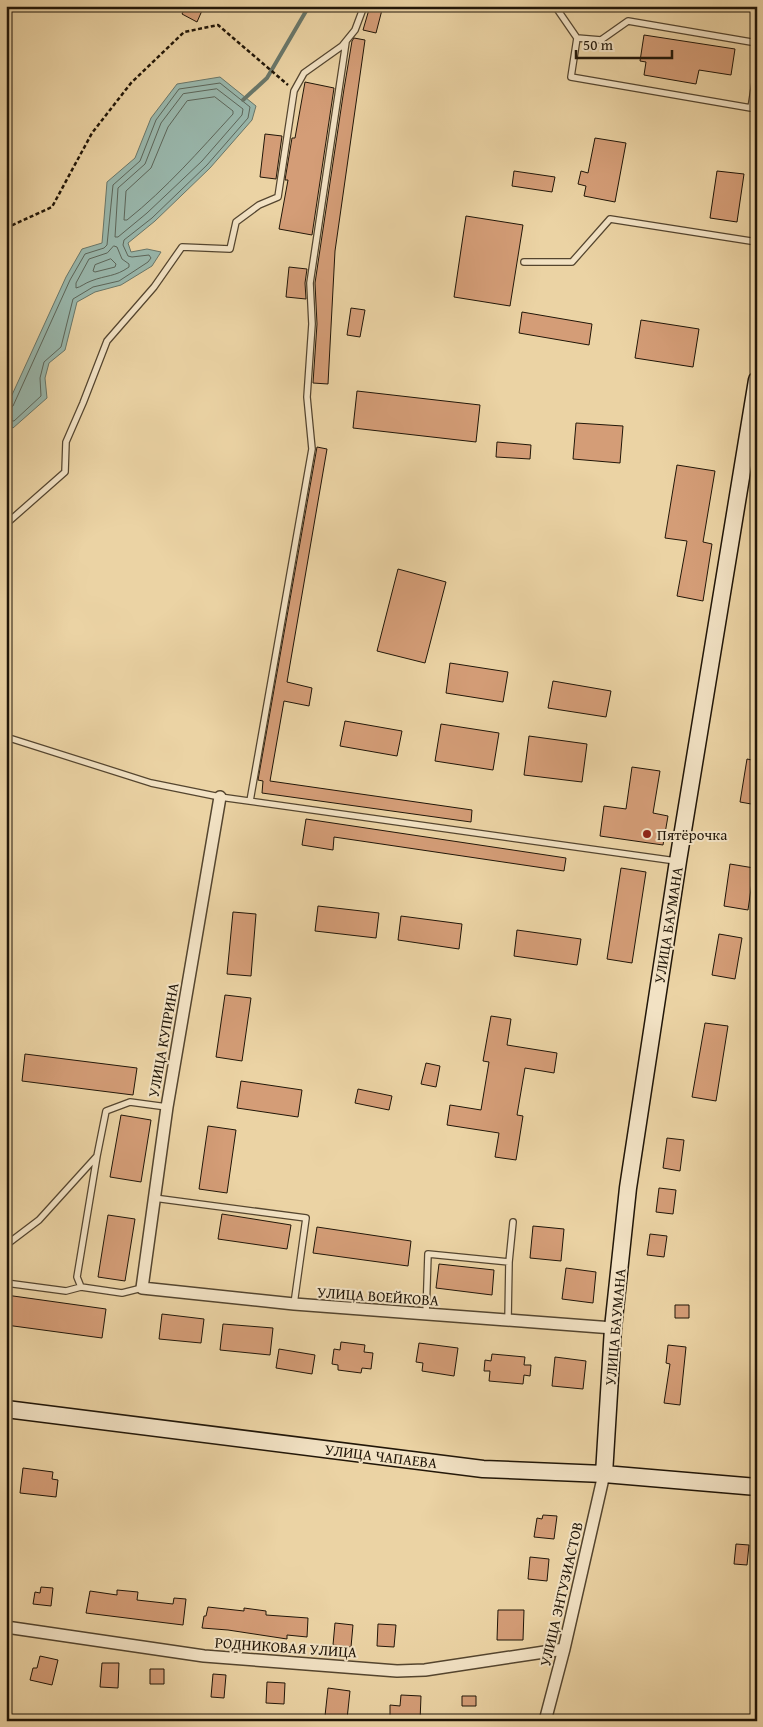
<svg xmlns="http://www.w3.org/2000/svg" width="763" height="1727" font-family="'Gentium Book Plus',serif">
	<rect width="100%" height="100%" fill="#ebd3a4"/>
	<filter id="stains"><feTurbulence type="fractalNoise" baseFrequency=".004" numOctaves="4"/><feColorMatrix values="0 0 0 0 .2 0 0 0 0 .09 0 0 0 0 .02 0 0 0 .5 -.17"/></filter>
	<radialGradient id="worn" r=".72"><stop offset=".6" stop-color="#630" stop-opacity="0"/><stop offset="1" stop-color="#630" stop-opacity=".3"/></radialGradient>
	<path fill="#99b7ac" stroke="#69776a" d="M220,77L256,106L252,120L210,168L155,221L128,243L131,252L147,249L161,252L152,266L121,285L95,292L77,302L65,350L49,363L45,378L47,398L13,428L6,424V408L66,277L82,249L102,243L107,182L135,158L151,118L177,84Z"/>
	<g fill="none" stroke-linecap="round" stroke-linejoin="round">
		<path stroke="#5d665a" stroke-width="1" d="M217,89L243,109L242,115L202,161L147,213L118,237H115L118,188L145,164L161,123L183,94Z
			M215,97L233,111V114C199,151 167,188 127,220H124L126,191L151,168L168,127L187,101Z
			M114,246L117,247L122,259L129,264V267C115,277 106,275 91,281C85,283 81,287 76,288V283L89,259L107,253Z
			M111,259L116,264L115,267L95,272L93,271L95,265Z
			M6,409L13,406L70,280L85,254L104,248L107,245L113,185L140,161L156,120L179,89L220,83L250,107L248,118L207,165L152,218L124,240L123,245L128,256L132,257L149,255L151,258L148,262L119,281L93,287L73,299L61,347L44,362L40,378L41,396L14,421L6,420"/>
		<path stroke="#69776a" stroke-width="4" d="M243,100L267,78L309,6"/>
	</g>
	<path fill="#d49d77" stroke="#211608" d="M186,6H204L197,22L182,14Z
		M370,6H383L376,33L363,30Z
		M644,35L735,49L731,75L699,70L696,84L644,75L646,62L640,61Z
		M354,38L365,40L335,251L328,384L313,383L317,324L315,283L344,89L352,41Z
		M305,82L334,88L312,235L279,229L288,180H285L292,138H295Z
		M265,134L282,136L276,179L260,177Z
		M595,138L626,143L615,202L584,196L586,186L578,184L581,171L588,173Z
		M514,171L555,177L552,192L512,186Z
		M717,171L744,174L737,222L710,218Z
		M466,216L523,225L510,306L454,297Z
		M289,267L307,269L305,283L306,299L286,297Z
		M351,308L365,310L360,337L347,335Z
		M522,312L592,324L589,345L519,333Z
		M641,320L699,329L693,367L635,358Z
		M357,391L480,405L476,442L353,428Z
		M576,423L623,426L620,463L573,459Z
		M497,442L531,445L530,459L496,457Z
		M317,447L327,449L287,682L312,688L309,706L284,701L270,781L472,810L471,822L262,793L263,781L258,780Z
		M677,465L715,471L703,542L712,544L703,601L677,596L687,541L665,538Z
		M398,569L446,582L425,663L377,651Z
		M450,663L508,672L503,702L446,693Z
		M553,681L611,691L606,717L548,708Z
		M345,721L402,731L397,756L340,746Z
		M441,724L499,733L493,770L435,761Z
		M529,736L587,744L582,782L524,775Z
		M747,759L757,761V805L740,802Z
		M632,767L660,771L653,813L668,816L663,845L600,836L604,806L626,809Z
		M306,819L566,858L564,871L334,837L333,850L302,845Z
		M730,864L754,868L748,910L724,906Z
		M621,868L646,872L632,963L607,959Z
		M318,906L379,913L376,938L315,931Z
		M233,912L256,914L251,976L227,974Z
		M401,916L462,924L459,949L398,940Z
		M517,930L581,939L577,965L514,956Z
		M719,934L742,938L735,979L712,975Z
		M225,995L251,998L242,1061L216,1057Z
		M491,1016L511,1019L507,1045L557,1053L554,1073L525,1068L517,1115L523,1116L516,1160L495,1157L499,1133L447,1125L450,1105L481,1110L489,1062L483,1061Z
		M705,1023L728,1026L716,1101L692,1097Z
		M25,1054L137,1068L133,1095L22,1081Z
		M426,1063L440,1066L436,1087L421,1084Z
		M241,1081L302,1090L298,1117L237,1108Z
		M358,1089L392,1096L389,1110L355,1103Z
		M121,1115L151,1120L141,1182L110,1177Z
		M208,1126L236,1130L227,1193L199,1189Z
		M667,1138L684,1140L680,1171L663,1168Z
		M659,1188L676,1190L673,1214L656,1212Z
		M222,1214L291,1225L287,1249L218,1239Z
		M108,1215L135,1219L125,1281L98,1277Z
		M533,1226L564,1229L561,1261L530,1258Z
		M317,1227L411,1241L408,1266L313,1253Z
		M650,1234L667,1236L664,1257L647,1255Z
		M439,1264L494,1270L492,1295L436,1288Z
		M566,1268L596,1272L593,1303L562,1299Z
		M6,1295L106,1309L102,1338L6,1325Z
		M675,1305H689V1318H675Z
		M162,1314L204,1319L201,1343L159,1339Z
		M223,1324L273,1328L270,1355L220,1350Z
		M341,1342L365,1345L364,1352L373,1353L371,1369L362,1368L361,1373L338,1370V1365L332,1364L334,1349L340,1350Z
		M419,1343L458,1348L454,1376L422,1371L423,1363L416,1362Z
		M668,1345L686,1347L680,1405L664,1403L670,1364L666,1363Z
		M279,1349L315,1355L312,1374L276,1368Z
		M492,1354L525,1357L524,1365H531L530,1376L524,1375L523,1384L489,1381L490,1371H484L485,1360L491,1361Z
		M555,1357L586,1361L583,1389L552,1386Z
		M23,1468L53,1472L52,1479L58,1480L56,1497L20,1493Z
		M543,1515L557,1516L554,1539L534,1537L537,1518L542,1519Z
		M736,1544L749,1545L747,1565L734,1564Z
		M530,1557L549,1559L547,1581L528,1579Z
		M41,1587L53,1588L51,1606L33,1604L35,1592L40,1593Z
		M117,1590L138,1592L137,1600L173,1604L174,1598L186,1599L183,1625L86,1613L90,1591L117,1595Z
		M208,1607L244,1611V1608L266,1611V1615L308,1618L307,1637L287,1635V1639L228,1630L202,1628L204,1616H206Z
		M498,1610H524L523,1640H497Z
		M335,1623L353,1625L351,1647L333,1645Z
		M378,1624L396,1625L394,1647L377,1646Z
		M40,1656L58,1660L52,1685L30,1680L33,1668H37Z
		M102,1663H119L118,1688L100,1687Z
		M150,1669H164V1684H150Z
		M213,1674L226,1675L224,1698L211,1697Z
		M267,1682L285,1683L284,1704L266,1703Z
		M328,1688L350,1691L347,1719L325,1716Z
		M401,1695L421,1696L420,1721L390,1720V1705L400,1706Z
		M462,1696H476V1706H462Z"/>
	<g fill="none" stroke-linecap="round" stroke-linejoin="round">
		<g stroke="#54452f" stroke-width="8">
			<path id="lane" d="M555,6L577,38L571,77L751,108L757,70
				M577,38L601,40L628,21L757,43
				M524,262H572L610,219L757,242
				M6,524L65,472L66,442L83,403L107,341L154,287L182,247L230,249L236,222L259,205L278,197L294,91L304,73L342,46L355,30L364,6
				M6,737L151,783L220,797L676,861
				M250,801L312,449L307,397L312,324L310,283L346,42
				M97,1156L106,1111L130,1102L167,1107
				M154,1198L306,1218L294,1304
				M6,1245L39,1220L97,1156L77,1277L81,1287
				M509,1262L513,1222
				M6,1283L66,1291L81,1287L122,1293L142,1288
				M426,1315L428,1254L509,1262L508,1320"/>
		</g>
		<g stroke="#54452f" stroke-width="14">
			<path id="street" d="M220,797L167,1107L142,1288L294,1304L613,1328
				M6,1627L204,1656L397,1671L425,1670L564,1649
				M545,1721L564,1649L604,1474"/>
		</g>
		<g stroke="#211608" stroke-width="19">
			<path id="secondary" d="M6,1409L483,1469L604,1474L757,1487
				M604,1474L613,1328L628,1188L678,861L757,380"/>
		</g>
		<path stroke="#211608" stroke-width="2.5" stroke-dasharray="4 2.5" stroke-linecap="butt" d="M6,228L52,207L92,133L131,83L184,32L218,25L288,85"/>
		<use href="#lane" stroke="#f2e2c4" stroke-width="5.5"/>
		<use href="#street" stroke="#f2e2c4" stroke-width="11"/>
		<use href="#secondary" stroke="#f2e2c4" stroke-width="16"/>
	</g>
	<circle fill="#8f2418" stroke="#f2e2c4" stroke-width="2" cx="647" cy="834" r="5"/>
	<g text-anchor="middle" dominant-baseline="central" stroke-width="4" stroke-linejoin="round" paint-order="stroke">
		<g font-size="15" fill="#211608" stroke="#f2e2c4" text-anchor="start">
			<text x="657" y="834">Пятёрочка</text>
		</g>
		<g font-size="15" fill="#211608" stroke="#f2e2c4">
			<text transform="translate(668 925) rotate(-81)">УЛИЦА БАУМАНА</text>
			<text transform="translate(163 1040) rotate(-80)">УЛИЦА КУПРИНА</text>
			<text transform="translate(378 1296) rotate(4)">УЛИЦА ВОЕЙКОВА</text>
			<text transform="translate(615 1327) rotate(-85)">УЛИЦА БАУМАНА</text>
			<text transform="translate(381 1456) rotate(7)">УЛИЦА ЧАПАЕВА</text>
			<text transform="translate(561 1594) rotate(-77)">УЛИЦА ЭНТУЗИАСТОВ</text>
			<text transform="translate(286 1647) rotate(4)">РОДНИКОВАЯ УЛИЦА</text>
		</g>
	</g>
	<rect width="763" height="1727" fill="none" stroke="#ebd3a4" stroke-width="25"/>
	<rect x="8" y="8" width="748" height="1712" fill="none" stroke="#211608" stroke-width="2.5"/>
	<rect x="12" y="12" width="738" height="1702" fill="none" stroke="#211608"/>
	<path d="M576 50v8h96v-8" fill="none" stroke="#211608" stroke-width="2.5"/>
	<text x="583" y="50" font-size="15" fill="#211608" stroke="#f2e2c4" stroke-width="4" paint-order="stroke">50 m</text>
	<rect width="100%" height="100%" filter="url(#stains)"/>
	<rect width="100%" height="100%" fill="url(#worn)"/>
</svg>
